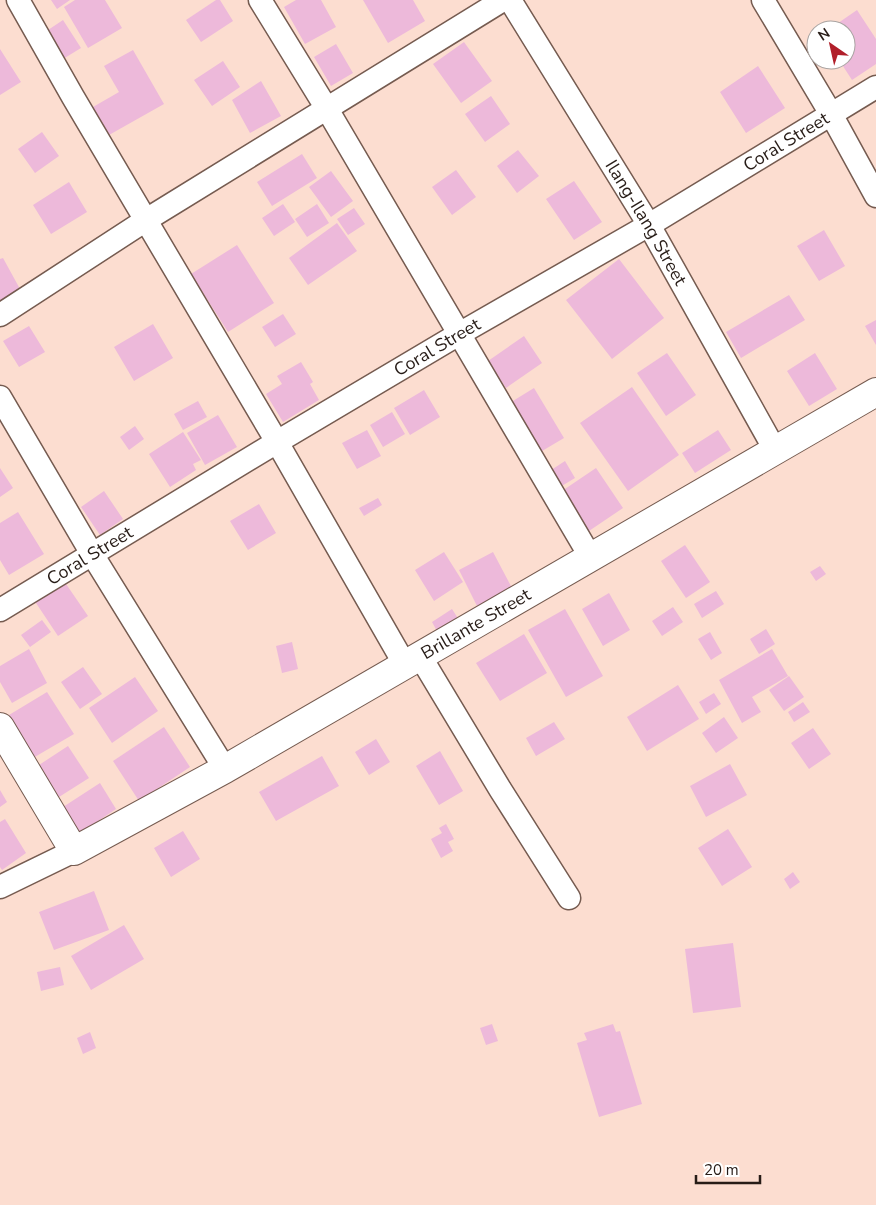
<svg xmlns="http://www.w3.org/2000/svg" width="876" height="1205" font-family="'Nunito Sans',sans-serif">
	<rect width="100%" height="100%" fill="#fcddd0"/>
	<path fill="#edb9da" d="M51,0H70L57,9Z
		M75,0H105L122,28L88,48L64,7Z
		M216,0H220L233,21L201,42L186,20Z
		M296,0H321L336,27L305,44L284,7Z
		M363,0H413L425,21L388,43Z
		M857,10L876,39V64L852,80L839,60H846V30H828Z
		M63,20L81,48L63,59L45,32Z
		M464,42L492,81L461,103L433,64Z
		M336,44L353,73L331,86L314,57Z
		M0,49L21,82L0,95Z
		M133,50L164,104L109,135L93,107L119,92L104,66Z
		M223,61L240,87L212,106L194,80Z
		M758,66L785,108L746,133L720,92Z
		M261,81L281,116L250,133L232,100Z
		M491,96L510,124L485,142L465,114Z
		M42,132L59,156L35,173L18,149Z
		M518,150L539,176L517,193L497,166Z
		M302,154L317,178L272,206L257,182Z
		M456,170L476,197L452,215L432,187Z
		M331,171L353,201L331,217L309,187Z
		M574,181L602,222L574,240L546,199Z
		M69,182L87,212L51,234L33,205Z
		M283,204L295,222L274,236L262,218Z
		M317,204L329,223L307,237L295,219Z
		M354,208L365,224L348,235L337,219Z
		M337,223L357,251L308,285L289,258Z
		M824,230L845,266L819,281L797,246Z
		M237,245L274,303L228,332L191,274Z
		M3,258L20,289L0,301V259Z
		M619,259L664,318L612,359L566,300Z
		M789,295L805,320L741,358L726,332Z
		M283,314L296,334L275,347L262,327Z
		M876,320V345L865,326Z
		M153,324L173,358L134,381L114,347Z
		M29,326L45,352L19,367L3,341Z
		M524,336L542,363L506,388L488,361Z
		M667,353L696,395L666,416L637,373Z
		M815,353L837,389L809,406L787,371Z
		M301,362L313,382L310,384L319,400L283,422L266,394L282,384L277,376Z
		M632,387L679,455L628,491L580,423Z
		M534,388L564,438L537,454L508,404Z
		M424,390L440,417L410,435L394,408Z
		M198,401L207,417L183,430L174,414Z
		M392,412L405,434L383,447L370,425Z
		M218,415L237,447L205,465L187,433Z
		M135,426L144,439L129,450L120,437Z
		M367,430L381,456L357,469L342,443Z
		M718,430L731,450L695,473L682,453Z
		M183,432L201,460L193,464L196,470L170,487L149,454Z
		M565,461L575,478L555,490L545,474Z
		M0,468L13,488L0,497Z
		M596,468L623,508L586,533L559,493Z
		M104,491L123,519L100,535L81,507Z
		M378,498L382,505L364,516L359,508Z
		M259,504L276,533L248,550L230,521Z
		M18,512L44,554L9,575L0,560V523Z
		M685,545L710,582L686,598L661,561Z
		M444,552L463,582L434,601L415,570Z
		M493,552L512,588L477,606L459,570Z
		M820,566L826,574L816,581L810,572Z
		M64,581L88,616L58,636L34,600Z
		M716,591L724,604L702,618L694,604Z
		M609,593L630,630L603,646L582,609Z
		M673,607L683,622L662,636L652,621Z
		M452,609L459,620L438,633L432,622Z
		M565,609L603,676L566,697L528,630Z
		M42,620L51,632L30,647L21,635Z
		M766,629L775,644L759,654L750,639Z
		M710,632L722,653L711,660L698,639Z
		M524,634L547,673L500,701L476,663Z
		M292,642L298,669L282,673L276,646Z
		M29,649L47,683L12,703L0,682V666Z
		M772,649L788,676L752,697L761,712L742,723L719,680Z
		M83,667L102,694L80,709L61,682Z
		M789,676L804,697L784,711L769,690Z
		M135,677L158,711L112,743L89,708Z
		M678,685L699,719L647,751L627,717Z
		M47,692L74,734L33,758L9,715Z
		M714,693L721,704L706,714L699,702Z
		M803,702L810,712L794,722L788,712Z
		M724,717L738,738L716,753L702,733Z
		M554,722L565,739L536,756L526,738Z
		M164,727L190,767L139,801L113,761Z
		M813,728L831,754L809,769L791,743Z
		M376,739L390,762L369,775L355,752Z
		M68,746L89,778L59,797L39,765Z
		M440,751L463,791L439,805L416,766Z
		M322,756L339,786L276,821L259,792Z
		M730,764L747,795L706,817L690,786Z
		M100,783L116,809L80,833L63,807Z
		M0,790L7,802L0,807Z
		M5,819L26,853L2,870L0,867V822Z
		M446,824L454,839L448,842L453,851L441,858L431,839L442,833L439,828Z
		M728,829L752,867L722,886L698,848Z
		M183,831L200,859L171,877L154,848Z
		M793,872L800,882L790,889L784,879Z
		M94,891L109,930L54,950L39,912Z
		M124,925L144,959L91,990L71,956Z
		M733,943L741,1007L693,1013L685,949Z
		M60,967L64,985L41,991L37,972Z
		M492,1024L498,1041L486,1045L480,1028Z
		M613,1024L616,1032L620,1031L642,1104L599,1117L577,1043L587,1040L584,1033Z
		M90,1032L96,1048L83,1054L77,1038Z"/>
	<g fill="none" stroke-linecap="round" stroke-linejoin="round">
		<g stroke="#755b50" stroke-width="25">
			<g id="street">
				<path d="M18,0L73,97L277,442L405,665"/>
				<path d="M260,0L327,109L591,558"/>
				<path id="s1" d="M510,0L649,225L775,450"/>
				<path d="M763,0L831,114L876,196"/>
				<path d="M0,315L146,220L503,0"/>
				<path d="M0,397L92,554L225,769"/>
				<path id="s2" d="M0,610L277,442L459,334L649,225L876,87"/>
				<path d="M420,656L500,789L569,898"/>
				<path d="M0,887L74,851"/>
			</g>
		</g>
		<g stroke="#755b50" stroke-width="30">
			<g id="secondary">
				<path id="s3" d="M0,727L74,851L225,769L876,392"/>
			</g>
		</g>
		<use href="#street" stroke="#fff" stroke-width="22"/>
		<use href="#secondary" stroke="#fff" stroke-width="28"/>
	</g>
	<g text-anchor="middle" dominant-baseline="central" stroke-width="4" stroke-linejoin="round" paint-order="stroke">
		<g font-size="18" fill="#271c17" stroke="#fff">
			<text stroke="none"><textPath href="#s2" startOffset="915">Coral Street</textPath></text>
			<text stroke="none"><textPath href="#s1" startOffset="261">Ilang-Ilang Street</textPath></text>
			<text stroke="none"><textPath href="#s2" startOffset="510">Coral Street</textPath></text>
			<text stroke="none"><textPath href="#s2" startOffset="105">Coral Street</textPath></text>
			<text stroke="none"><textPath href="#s3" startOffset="606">Brillante Street</textPath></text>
		</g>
	</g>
	<g transform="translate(831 45) rotate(326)"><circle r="24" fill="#ffffff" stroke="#a9a4a2"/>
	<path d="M0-4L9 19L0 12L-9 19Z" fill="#b11f2a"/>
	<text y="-8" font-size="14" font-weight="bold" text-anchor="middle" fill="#271c17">N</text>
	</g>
	<path d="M696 1175v8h64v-8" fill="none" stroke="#271c17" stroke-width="2.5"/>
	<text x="704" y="1175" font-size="15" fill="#271c17" stroke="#ffffff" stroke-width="4" paint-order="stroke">20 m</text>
</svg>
